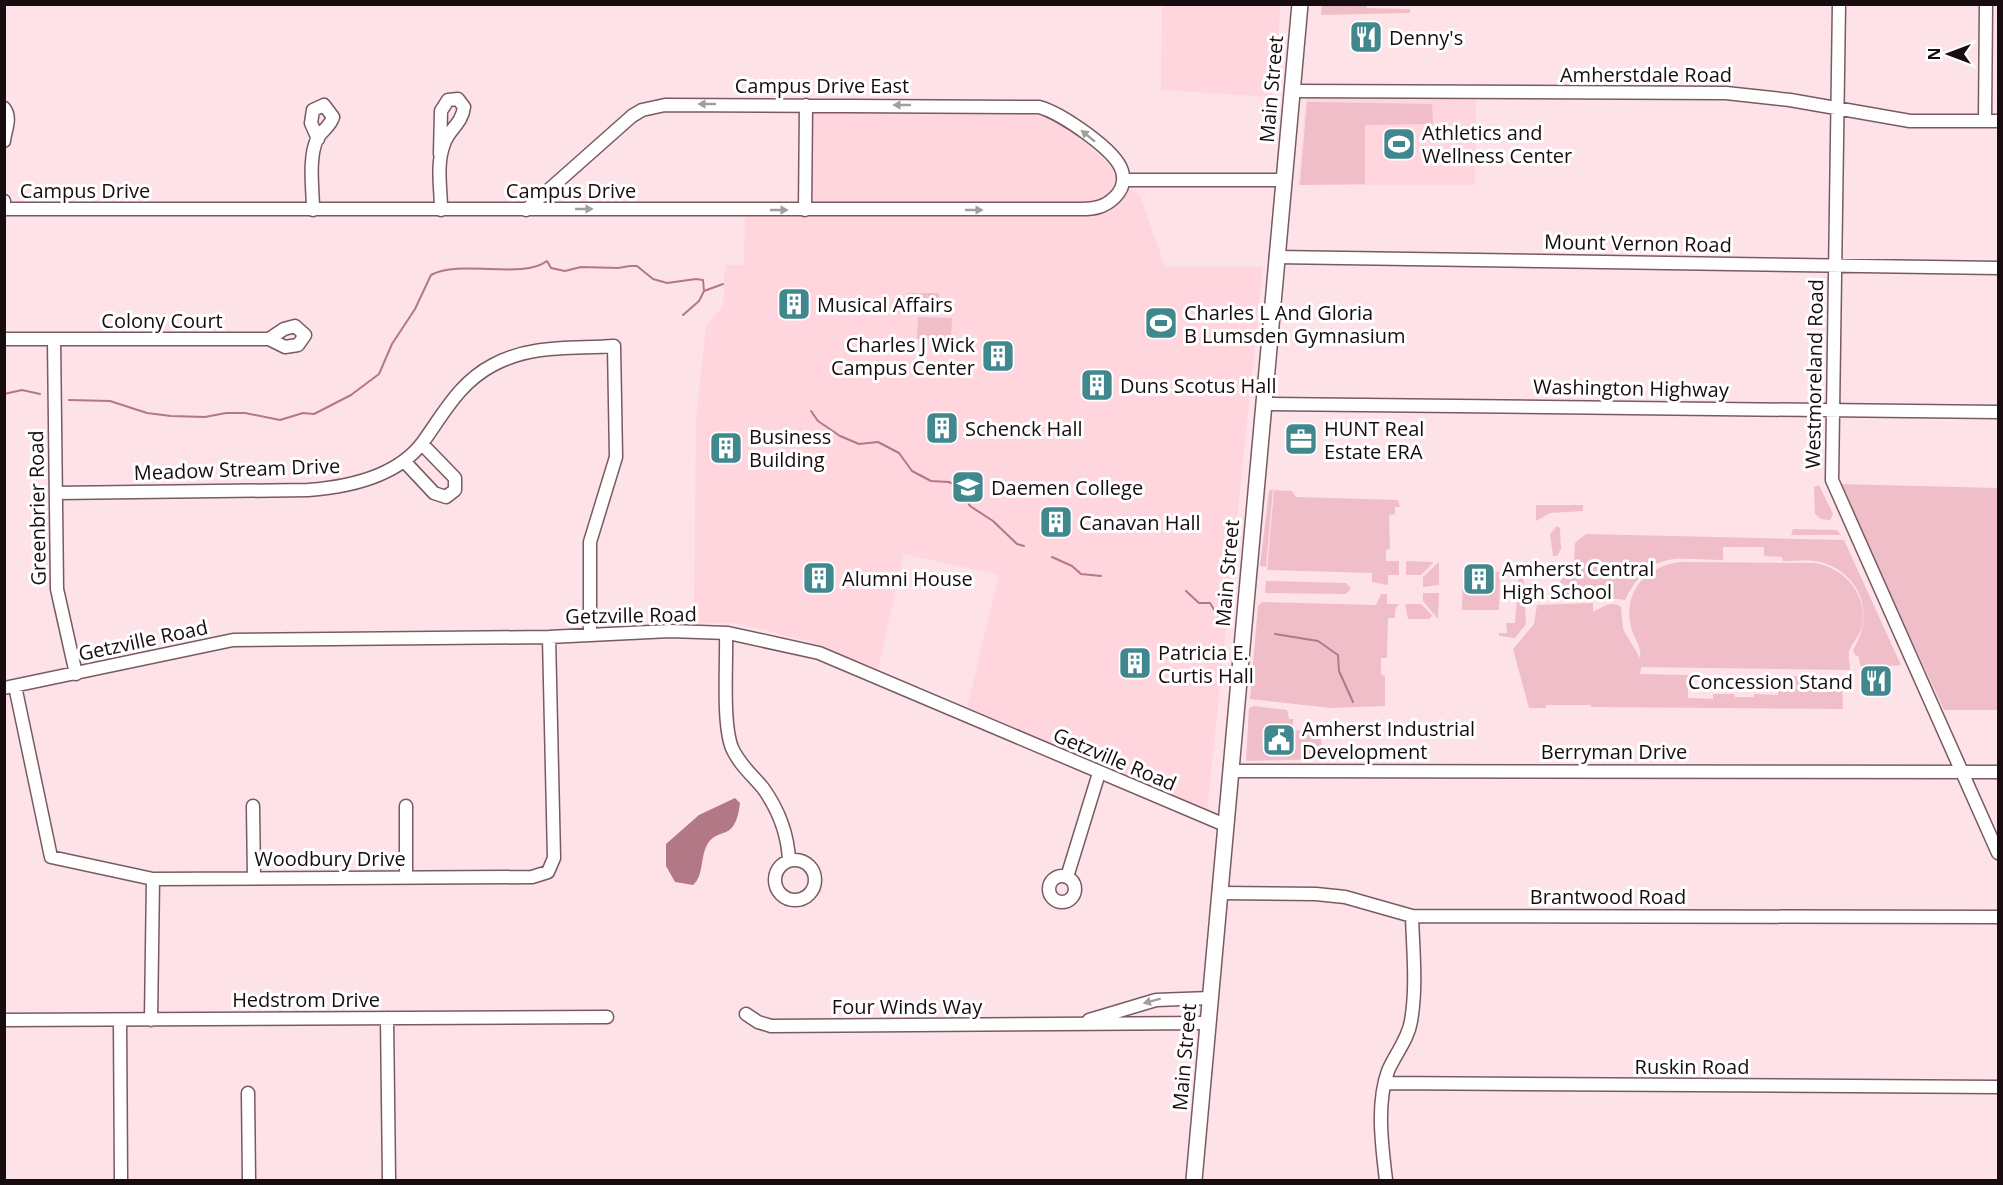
<svg xmlns="http://www.w3.org/2000/svg" width="2003" height="1185" font-family="'Open Sans',sans-serif">
	<rect width="100%" height="100%" fill="#fde2e8"/>
	<path fill="#ffd5de" d="M1162,5H1281L1272,97L1161,90Z
		M1306,98L1476,100L1475,185H1298Z
		M811,112L1039,113L1055,117L1111,166L1114,175L1140,196L1165,267H1263L1207,812L967,708L999,575L904,554L878,669L813,643L738,623H694L696,420L706,326L723,306L725,265H744L745,216L811,215Z"/>
	<path fill="#efbec9" d="M1365,4L1367,8L1410,9V13L1321,15L1322,5Z
		M1307,102L1432,104L1433,124L1365,125V184L1300,185Z
		M907,293H939V313L906,312Z
		M918,317L952,318L951,340L917,339Z
		M1839,484L1998,488V710H1944Z
		M1819,485L1833,514L1830,520L1821,519L1815,514L1814,487Z
		M1273,489L1266,567L1260,566L1269,491Z
		M1274,490L1292,491L1296,497L1398,500L1400,507H1395V514L1389,515L1390,549L1386,550V561H1399V575H1388V585L1372,582V573L1267,570Z
		M1536,505H1583V511L1550,513L1536,521Z
		M1557,526L1560,528L1561,549L1557,556H1553L1550,534Z
		M1793,529L1837,530L1841,535H1791Z
		M1586,534L1844,540L1901,665L1863,668L1860,665L1859,657L1855,655L1853,650C1874,617 1863,576 1824,563C1812,559 1796,561 1783,561L1782,557L1764,556V547H1723V560C1675,560 1651,548 1625,600L1593,596L1561,599L1559,583L1574,561L1575,543Z
		M1406,561L1432,562L1433,563L1421,575H1406Z
		M1439,562V585L1423,587V577Z
		M1679,562L1815,563C1845,568 1868,595 1862,626C1860,636 1852,643 1849,651C1848,656 1850,665 1850,670L1641,667L1640,674L1688,675V698L1713,699V694H1734L1735,697H1754V694L1778,695V689L1786,688V676L1842,677L1843,709L1591,707V705H1546V708H1529L1513,649L1534,624L1537,605L1593,603V612C1603,607 1611,600 1621,607L1623,629L1640,658C1642,646 1634,639 1631,627C1623,592 1645,567 1679,562Z
		M1463,571L1500,572L1499,610H1462Z
		M1519,572H1523L1526,624L1515,638L1499,636V633H1507L1506,623H1515Z
		M1266,581L1346,583L1351,588L1346,594L1265,593Z
		M1423,593H1439L1438,619L1423,601Z
		M1381,594H1387V604H1399L1395,610V618H1388L1387,658H1381V674L1385,677V706L1331,708L1250,699L1258,606L1262,602L1376,605Z
		M1405,604H1421L1433,616L1430,617V619H1408Z
		M1254,706L1287,710L1289,719H1293V730L1316,732L1320,735L1324,759L1246,761L1249,708Z"/>
	<path fill="#b37886" d="M735,798L740,803C735,844 719,825 707,845C700,858 704,876 693,885L675,882L666,866V844L699,815Z"/>
	<g fill="none" stroke-linecap="round" stroke-linejoin="round">
		<path stroke="#b37886" stroke-width="2" d="M683,315L699,301L704,291
			M4,394L22,390L40,394
			M69,400L110,401L147,413L171,416L205,417L226,413H245L280,420L303,413L314,414L351,395L379,374L392,344L415,309L431,275C461,259 522,280 547,261L551,268L565,271L581,267L618,268L630,266H637L653,279L667,283L696,279L703,280L704,291L723,284
			M811,411L818,421L840,436L859,444L878,442L899,453L912,471L931,481L949,482L959,487L970,506L993,521L1017,544L1024,546
			M1052,557L1072,566L1081,574L1101,576
			M1186,591L1199,603H1210L1218,616
			M1275,634L1318,641L1338,655L1339,671L1353,702"/>
		<g stroke="#785b62" stroke-width="15">
			<path id="minor" d="M1839,4L1832,480L1998,853
				M1292,91L1726,93L1790,100L1910,121H1998
				M4,108C12,118 5,130 4,141
				M1985,121L1986,4
				M440,154L441,111L448,100L458,99L464,107C462,124 448,130 444,144C436,164 441,189 441,210
				M1123,180H1283
				M4,201V209H1081C1095,209 1105,207 1115,197C1122,190 1125,181 1122,171C1116,150 1061,113 1039,107L665,105L642,110L632,116L526,210
				M313,210C313,189 308,159 317,139C322,130 330,127 333,117L324,105L313,110L311,123L318,139
				M805,210L806,105
				M1276,257L1998,268
				M4,339H269L285,347L298,345L305,335L295,326L284,329L269,339
				M54,339L57,589L76,674
				M1263,404L1998,412
				M404,461L434,493L446,497L455,490V478L422,444
				M56,493L308,490C349,487 397,477 423,442C444,413 460,382 493,365C532,344 572,349 614,346L616,457L590,542V635
				M726,633C727,662 722,723 732,748C739,764 752,775 763,788C778,809 788,835 789,861
				M15,686L51,857L153,879L532,877L548,872L554,858L549,637
				M4,688L233,640L549,637L670,631L728,633L819,653L1225,825
				M1230,771L1998,772
				M253,806L254,878
				M406,806V877
				M775 880a20 20 0 1 1 40 0a20 20 0 1 1-40 0Z
				M1049 889a13 13 0 1 1 26 0a13 13 0 1 1-26 0Z
				M1067,877L1099,773
				M1219,893L1316,894L1345,897L1412,916L1998,917
				M746,1014L758,1022L771,1026L1208,1023
				M387,1018L389,1180
				M4,1020L607,1017
				M120,1020L121,1180
				M151,1020L153,879
				M1089,1020L1156,1000L1210,998
				M1385,1083L1998,1087
				M248,1093L249,1180
				M1386,1180C1382,1146 1376,1104 1388,1071C1395,1054 1408,1040 1411,1021C1417,987 1413,950 1412,916"/>
		</g>
		<g stroke="#785b62" stroke-width="18">
			<path id="major" d="M1194,1180L1300,4"/>
		</g>
		<use href="#minor" stroke="#fff" stroke-width="12"/>
		<use href="#major" stroke="#fff" stroke-width="15"/>
	</g>
	<defs><path id="oneway-solid" d="M-6-.8H1V-3.2L6.5 0L1 3.2V.8H-6Z" transform="scale(1.5)"/></defs>
	<g fill="#a29e9f">
		<use href="#oneway-solid" transform="translate(707 104) rotate(-180)"/>
		<use href="#oneway-solid" transform="translate(902 105) rotate(-180)"/>
		<use href="#oneway-solid" transform="translate(1088 136) rotate(-141)"/>
		<use href="#oneway-solid" transform="translate(584 209)"/>
		<use href="#oneway-solid" transform="translate(779 210)"/>
		<use href="#oneway-solid" transform="translate(974 210)"/>
		<use href="#oneway-solid" transform="translate(1152 1001) rotate(165)"/>
	</g>
	<defs>
		<g id="restaurant-square" transform="scale(1.725)"><rect x="-9" y="-9" width="18" height="18" rx="4" fill="#40888e" stroke="#fff"/><path d="M-5-6h1v4h1v-4h1v4h1v-4h1v5L-1.5 .5V6h-2V.5L-5-1ZM5-6V6H3V1.5H1.5Q1.5-4 5-6Z" fill="#fff"/></g>
		<g id="stadium-square" transform="scale(1.725)"><rect x="-9" y="-9" width="18" height="18" rx="4" fill="#40888e" stroke="#fff"/><path d="M0-5a6.5 5 0 1 0 0 10a6.5 5 0 1 0 0-10ZM-3.5-1.8h7v3.6h-7Z" fill="#fff"/></g>
		<g id="building-square" transform="scale(1.725)"><rect x="-9" y="-9" width="18" height="18" rx="4" fill="#40888e" stroke="#fff"/><path d="M-4-6H4V6H1V3H-1V6H-4ZM-2.5-4.3h1.7v1.8h-1.7ZM.8-4.3h1.7v1.8H.8ZM-2.5-1h1.7V.8h-1.7ZM.8-1h1.7V.8H.8Z" fill="#fff"/></g>
		<g id="office-square" transform="scale(1.725)"><rect x="-9" y="-9" width="18" height="18" rx="4" fill="#40888e" stroke="#fff"/><path d="M-6-3h4V-5.5h4V-3h4V5H-6ZM-1-4.5V-3h2v-1.5ZM-6 0V1H6V0Z" fill="#fff"/></g>
		<g id="university-square" transform="scale(1.725)"><rect x="-9" y="-9" width="18" height="18" rx="4" fill="#40888e" stroke="#fff"/><path d="M0-5L7-2L0 1L-7-2ZM-4 1L0 2.5L4 1V4Q0 6-4 4Z" fill="#fff"/></g>
		<g id="civic-square" transform="scale(1.725)"><rect x="-9" y="-9" width="18" height="18" rx="4" fill="#40888e" stroke="#fff"/><path d="M-.6-6.5H3V-4.5H.6V-3L4-1V1h2V6H-6V1h2V-1L-.6-3ZM-1.2 2.5V6h2.4V2.5Z" fill="#fff"/></g>
	</defs>
	<g fill-rule="evenodd">
		<use href="#restaurant-square" x="1366" y="37"/>
		<use href="#stadium-square" x="1399" y="144"/>
		<use href="#building-square" x="794" y="304"/>
		<use href="#stadium-square" x="1161" y="323"/>
		<use href="#building-square" x="998" y="356"/>
		<use href="#building-square" x="1097" y="385"/>
		<use href="#building-square" x="942" y="428"/>
		<use href="#office-square" x="1301" y="439"/>
		<use href="#building-square" x="726" y="448"/>
		<use href="#university-square" x="968" y="487"/>
		<use href="#building-square" x="1056" y="522"/>
		<use href="#building-square" x="819" y="578"/>
		<use href="#building-square" x="1479" y="579"/>
		<use href="#building-square" x="1135" y="663"/>
		<use href="#restaurant-square" x="1876" y="681"/>
		<use href="#civic-square" x="1279" y="740"/>
	</g>
	<g text-anchor="middle" dominant-baseline="central" stroke-width="6" stroke-linejoin="round" paint-order="stroke">
		<g font-size="20" fill="#170c0f" stroke="#fff" text-anchor="start">
			<text x="1389" y="37">Denny's</text>
			<text x="1422" y="132">Athletics and<tspan x="1422" dy="23">Wellness Center</tspan></text>
			<text x="817" y="304">Musical Affairs</text>
			<text x="1184" y="312">Charles L And Gloria<tspan x="1184" dy="23">B Lumsden Gymnasium</tspan></text>
			<text x="975" y="344" text-anchor="end">Charles J Wick<tspan x="975" dy="23">Campus Center</tspan></text>
			<text x="1120" y="385">Duns Scotus Hall</text>
			<text x="965" y="428">Schenck Hall</text>
			<text x="1324" y="428">HUNT Real<tspan x="1324" dy="23">Estate ERA</tspan></text>
			<text x="749" y="436">Business<tspan x="749" dy="23">Building</tspan></text>
			<text x="991" y="487">Daemen College</text>
			<text x="1079" y="522">Canavan Hall</text>
			<text x="1502" y="568">Amherst Central<tspan x="1502" dy="23">High School</tspan></text>
			<text x="842" y="578">Alumni House</text>
			<text x="1158" y="652">Patricia E.<tspan x="1158" dy="23">Curtis Hall</tspan></text>
			<text x="1853" y="681" text-anchor="end">Concession Stand</text>
			<text x="1302" y="728">Amherst Industrial<tspan x="1302" dy="23">Development</tspan></text>
		</g>
		<g font-size="20" fill="#170c0f" stroke="#fff">
			<text x="1646" y="74">Amherstdale Road</text>
			<text x="822" y="85">Campus Drive East</text>
			<text transform="translate(1271 89) rotate(-85)">Main Street</text>
			<text x="85" y="190">Campus Drive</text>
			<text x="571" y="190">Campus Drive</text>
			<text transform="translate(1638 243) rotate(1)">Mount Vernon Road</text>
			<text x="162" y="320">Colony Court</text>
			<text transform="translate(1814 374) rotate(-89)">Westmoreland Road</text>
			<text transform="translate(1631 388) rotate(1)">Washington Highway</text>
			<text transform="translate(237 469) rotate(-2)">Meadow Stream Drive</text>
			<text transform="translate(37 508) rotate(-91)">Greenbrier Road</text>
			<text transform="translate(1227 573) rotate(-85)">Main Street</text>
			<text transform="translate(631 615) rotate(-1)">Getzville Road</text>
			<text transform="translate(143 640) rotate(-12)">Getzville Road</text>
			<text x="1614" y="751">Berryman Drive</text>
			<text transform="translate(1115 759) rotate(23)">Getzville Road</text>
			<text x="330" y="858">Woodbury Drive</text>
			<text x="1608" y="896">Brantwood Road</text>
			<text x="306" y="999">Hedstrom Drive</text>
			<text x="907" y="1006">Four Winds Way</text>
			<text transform="translate(1184 1057) rotate(-85)">Main Street</text>
			<text x="1692" y="1066">Ruskin Road</text>
		</g>
	</g>
	<rect width="2003" height="1185" fill="none" stroke="#170c0f" stroke-width="12"/>
	<g transform="translate(1949 54) rotate(270)" stroke="#ffffff" stroke-width="4.5" paint-order="stroke">
	<path d="M0-4.5L10 22L0 15L-10 22Z" fill="#170c0f"/>
	<text y="-9" font-size="16" font-weight="bold" text-anchor="middle" fill="#170c0f">N</text>
	</g>
</svg>
